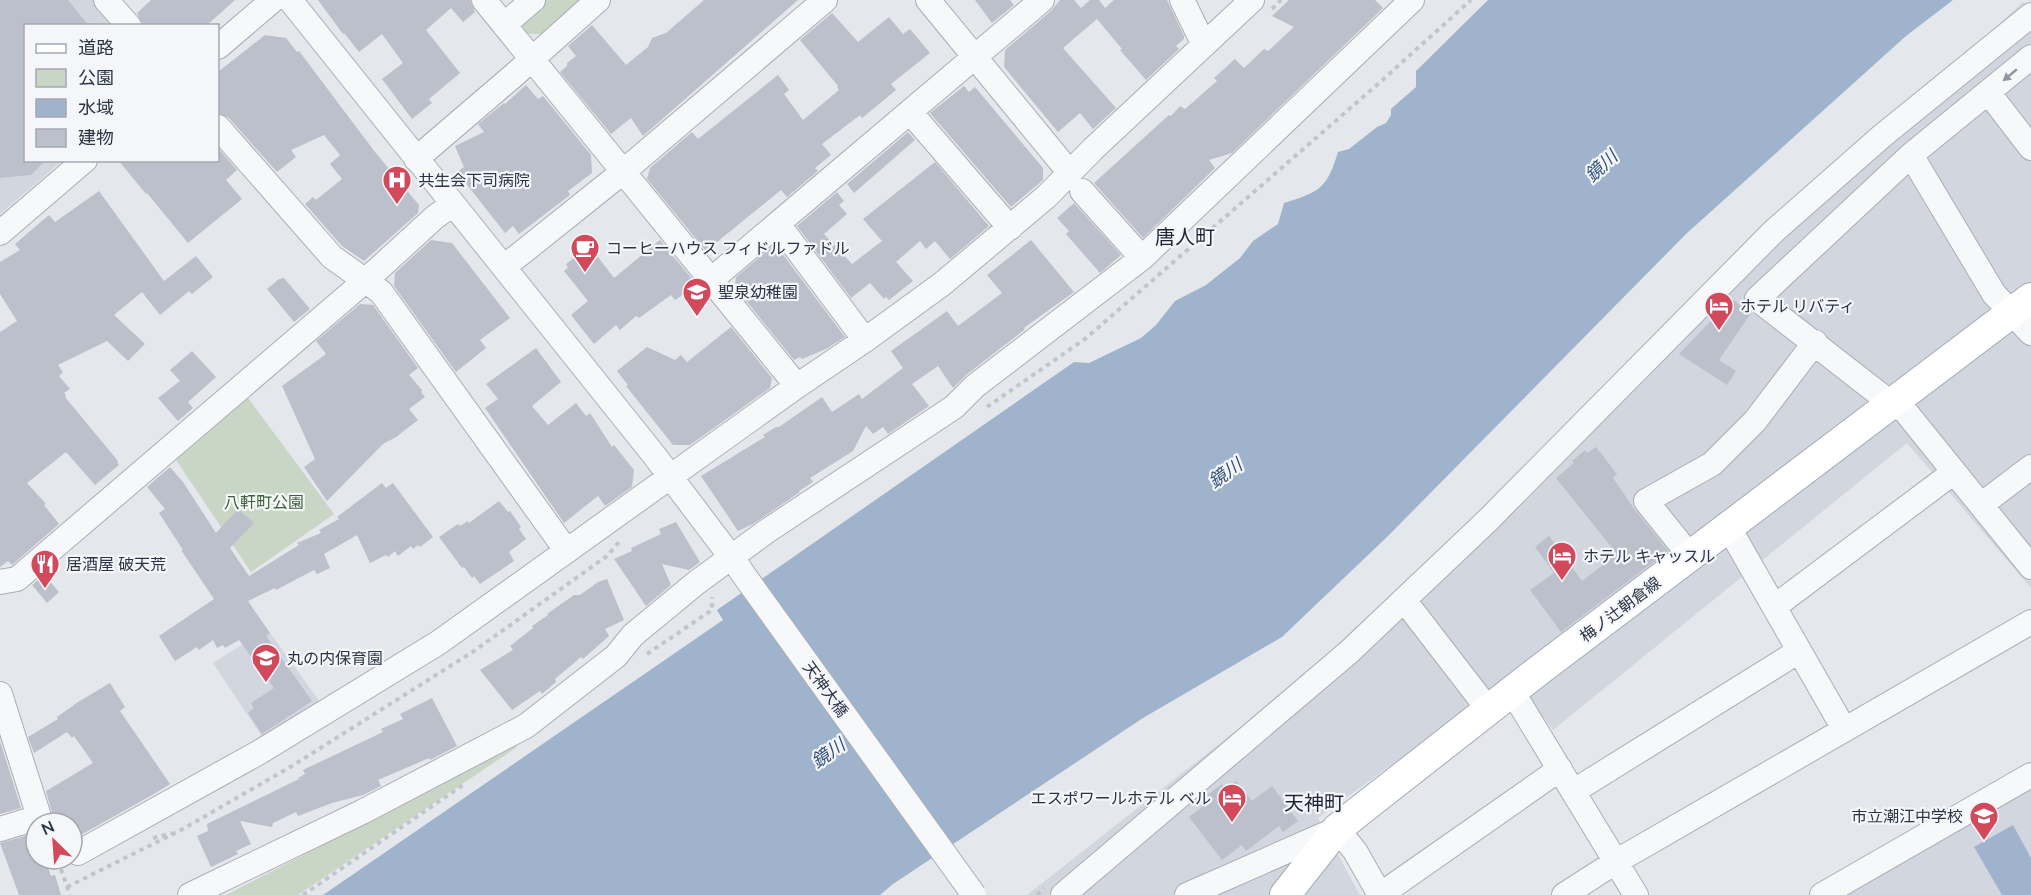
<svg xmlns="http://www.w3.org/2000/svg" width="2031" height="895" font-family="Mulish,'Noto Sans JP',sans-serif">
	<rect width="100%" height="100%" fill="#e4e7ec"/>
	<path fill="#d2d6de" d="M0,0H94L115,25L26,26V160L62,161L0,214Z
		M2023,2L2031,9V588L1907,443L1553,730L1512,678L1318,818L1360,895H1027L1293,686Z
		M267,629L320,702L263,738L213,663Z
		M2031,787V895H1844Z"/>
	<path fill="#c9d6c5" d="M543,0H585L546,34H522L514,24Z
		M248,398L334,514L251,572L176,460Z
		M515,741L517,747L298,895H226L393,809Z"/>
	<path fill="#9fb4cc" d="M1488,0H1953L1906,36L1686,234L1388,536L1282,637L1143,718L893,884L880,895H323L723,620L717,610L1074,362L1089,363L1141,338L1156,325L1175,301L1206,285L1240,258L1253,241L1278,224L1284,203C1319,192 1327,189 1338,152L1349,149L1377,127L1386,123L1391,115V109L1416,87V71Z
		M2013,825L2031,858V895H2002L1974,847Z"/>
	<path fill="#bbc0ca" d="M0,0H68L89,26H26V160H46L31,175L0,178Z
		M151,0H235L206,26H143L137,13Z
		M318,0H470L475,12L463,22L451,8L426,30L460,73L429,99L432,103L412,119L382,79L403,63L382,34L359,52L344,33L343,34Z
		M704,0H798L643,136L631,118L611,134L560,72L567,66V63L576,56L568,46L592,25L626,65L648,47L652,38L666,33Z
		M975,0H1010L1014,5L992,23Z
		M1060,0H1074L1081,8L1090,0H1099L1105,8L1114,0H1167L1184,36V39L1176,46L1179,49L1146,80L1120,50L1122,49L1097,19L1063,48L1116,108L1093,129L1080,113L1058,132L1004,67L1005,50L1051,11Z
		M1289,0H1375L1383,8L1232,153L1209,160L1215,168L1143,238L1094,183L1159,124L1169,115L1171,116L1180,106L1185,109L1217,81L1214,78L1235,59L1244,68L1264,49L1268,51L1294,27L1272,16Z
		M832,13L858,42L889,17L903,34L910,29L930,53L891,84L896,90L862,118L860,115L822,144L831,155L815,168L818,171L787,197L781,190L706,251L647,179L650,168L692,132L698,139L778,75L789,90L784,94L803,120L839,90L837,87L838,86L800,40Z
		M265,35L286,38L297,52L299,51L375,152L419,205L418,213L364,261L342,246L305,204L313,197L316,200L342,179L330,164L340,155L324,135L291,150L296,157L277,172L229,118L218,113V72Z
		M526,85L538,99L543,96L591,155L592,173L568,191L570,195L519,234L513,226L505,233L457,172L464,167L455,146L484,132L478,124L504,103L505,104Z
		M964,86L969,92L975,87L1043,168V180L1011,207L930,113Z
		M908,132L915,140L854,193L847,184Z
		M218,148L237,170L226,180L242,199L188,243L147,193L146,194L118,160H218Z
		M935,162L989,226L950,259L935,241L926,249L920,241L896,262L913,281L889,300L886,297L884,299L870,283L851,298L797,226L837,192L844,201L839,205L847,214L824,234L852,264L882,241L863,219Z
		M99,191L164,281L196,256L213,277L192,294L189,291L160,315L142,292L114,315L145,344L128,361L107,341L58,365L63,372L59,376L70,389L64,393L66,395L65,397L118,461L117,462L119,465L95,485L66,452L27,483L46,504L44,505L59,524L12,565L8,561L0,567V332L17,321L0,294V262L20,250L15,244L49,215L55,222Z
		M1074,203L1121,255L1100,273L1066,234L1069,231L1057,218Z
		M431,240L452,243L510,318L480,340L486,348L456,372L394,286L395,273Z
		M660,240L697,285L675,300L671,295L639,318L636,316L620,330L616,325L594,344L571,315L588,301L564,271L568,268L566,264L582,252L591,263L598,257L614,278Z
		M1031,240L1074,292L1025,327L1024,330L966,375L953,388L938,366L912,384L929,406L888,434L883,427L873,434L866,426L853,451L810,478L813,482L799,491L800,492L753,524L738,531L701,476L765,437L763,435L776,427H779L822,397L832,412L859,394L862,399L903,368L891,351L947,311L958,326L1002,293L987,275Z
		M775,244L845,337L826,349L802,359L800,357L794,360L735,287L736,277Z
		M284,278L310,309L294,322L267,289L279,279Z
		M1732,299L1751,313L1719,360L1736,371L1727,385L1679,354Z
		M360,304L373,305L418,368L409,375L422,390L421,392L425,397L409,409L418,420L396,437L383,444L327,501L304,467L315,459L282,386L326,354L316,341Z
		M731,327L772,378L770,388L690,445H673L626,386L628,385L617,371L647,347L675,360L681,355L687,362Z
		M536,348L561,382L532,406L548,425L576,403L586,416L590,413L612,447L614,445L634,470L632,487L605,506L598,496L564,523L485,408L498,399L486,384Z
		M192,351L216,377L188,402L193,408L178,421L158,398L180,381L170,370Z
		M1596,447L1617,474L1613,478L1635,510L1668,551L1561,632L1530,590L1554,573L1535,547L1549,536L1582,581L1617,554L1556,478L1574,463L1572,461L1585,450L1587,453Z
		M170,467L183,482L216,533L238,509L254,523L230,548L249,576L299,545L297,543L321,533L319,530L339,519L337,517L382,483L386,488L393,483L433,537L420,547L418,545L413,549L411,546L398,556L395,551L388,557L386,555L370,563L357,535L324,554L330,568L317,574L314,570L276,590L275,588L248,601L270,633L266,636L312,701L262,734L248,713L254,708L251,703L274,688L239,640L225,648L223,645L217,648L213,640L199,650L197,647L175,661L159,636L214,599L181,550H183L159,513L165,509L147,487Z
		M499,501L508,512L510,511L521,527L519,529L526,539L509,552L514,561L480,584L474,576L472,578L464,567L462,568L439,537L458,524L460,526L468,521L469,523Z
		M676,522L700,562L689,570L662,564L671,585L646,606L614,559L632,551L631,548L661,534L659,529Z
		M44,575L59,592L47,603L32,585Z
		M607,579L624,620L605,629L609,636L583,659L581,657L555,679L556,682L542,694L540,691L512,710L480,670L513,650L510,646L533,628L532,626L548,615L547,614L574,595H580L598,582Z
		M110,683L125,707L120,711L170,784L154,794L77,837L72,836V823H55L46,791L93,763L74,736L72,738L67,732L34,753L28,737L58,719L57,717L78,702Z
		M432,698L457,746L430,760L429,758L378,780L381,786L363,795L332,803L298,816L296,812L273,823L272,827L240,821L251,844L236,851L238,854L211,867L197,836L208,831L207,824L299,779L298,778L305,774L303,770L383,732L381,729L403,719L400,714Z
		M0,741L21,808L0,814Z
		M1236,781L1252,801L1272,786L1298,821L1283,832L1279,826L1246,851L1242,845L1222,860L1189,817L1211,800L1207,795L1222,784L1226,789Z
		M32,834L36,836V859H45L51,876L55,875L61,895H19L0,843Z"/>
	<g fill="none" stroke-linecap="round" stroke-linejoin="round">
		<g stroke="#a9aeb7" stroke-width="26">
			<path id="minor" d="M106,0L129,26
				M290,0L654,455L740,569
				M484,0L797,386
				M928,0L1070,173
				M1182,0L1204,45
				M504,25L533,0
				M218,47L273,0
				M2031,57L1911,155L1757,299L1892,404L1905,411L2031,567
				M1988,92L2031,148
				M910,112L1010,228
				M218,127L332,257L381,292L566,550
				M1911,155L1994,294L2031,333
				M416,159L513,76L598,0
				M1082,191L1142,258
				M778,224L865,340
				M0,233L85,160
				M504,267L624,171L825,0
				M711,280L1042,0
				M1981,505L2031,467
				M1729,528L1844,729
				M1691,557L1646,501L1712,464L1755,421L1815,342
				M0,582L17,579L365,281L435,217L453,204
				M1404,600L1488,709
				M1774,607L1954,472
				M1512,691L1636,895
				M0,694L41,823
				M1574,791L1799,651
				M0,829L39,817
				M72,850L78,853L258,753L438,643L797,386L865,340L942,284L1047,196L1093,149L1252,0
				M190,895L362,812L526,726L616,656L633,635L696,583L767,531L954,407L975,386L1142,258L1412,0
				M1063,895L1349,652L1487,521L1774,231L1882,136L2031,15
				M1187,895L1337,829L1355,851L1380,895
				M1380,895L1560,769
				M1564,895L1617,861L2031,622
				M1822,895L2031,775"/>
		</g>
		<g stroke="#a3abb8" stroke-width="32">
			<path id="major" d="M1285,895L1337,829L1358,812L1538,671L2031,298"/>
		</g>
		<path stroke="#c2c5cb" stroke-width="4" stroke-dasharray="4.5 4.5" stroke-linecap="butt" d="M1272,9L1281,0
			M987,407L1085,339L1378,84L1471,0
			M647,654L712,610V597
			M153,838L172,833
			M61,869L70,895
			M67,887L181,830L292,766L474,651L607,556L619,542
			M303,895L463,785
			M1037,895L1044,888"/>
		<use href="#minor" stroke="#f7f8fa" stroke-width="24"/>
		<use href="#major" stroke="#fff" stroke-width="30"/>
		<g stroke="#a9aeb7" stroke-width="26" stroke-linecap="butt">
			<path id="minor-bridge" d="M741,571L974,895"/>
		</g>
		<use href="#minor-bridge" stroke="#f7f8fa" stroke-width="24"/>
	</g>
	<defs><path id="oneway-solid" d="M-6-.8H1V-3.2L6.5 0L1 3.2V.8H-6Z" transform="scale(1.5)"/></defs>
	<use fill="#9196a0" href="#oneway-solid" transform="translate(2010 75) rotate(140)"/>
	<defs>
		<g id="hospital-pin" transform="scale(1.5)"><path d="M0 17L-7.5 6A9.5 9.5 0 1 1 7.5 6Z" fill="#d1495b" stroke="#f4f6f9"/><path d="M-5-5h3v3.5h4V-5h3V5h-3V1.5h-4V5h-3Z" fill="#fff"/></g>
		<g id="cafe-pin" transform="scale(1.5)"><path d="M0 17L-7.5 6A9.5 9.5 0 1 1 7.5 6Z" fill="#d1495b" stroke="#f4f6f9"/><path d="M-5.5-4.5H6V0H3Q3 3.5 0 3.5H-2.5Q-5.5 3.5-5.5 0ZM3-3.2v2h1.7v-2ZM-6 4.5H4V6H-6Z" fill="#fff"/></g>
		<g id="school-pin" transform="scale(1.5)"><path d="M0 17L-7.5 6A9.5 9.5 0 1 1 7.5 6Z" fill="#d1495b" stroke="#f4f6f9"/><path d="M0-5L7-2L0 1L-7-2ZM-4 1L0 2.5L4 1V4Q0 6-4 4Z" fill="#fff"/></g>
		<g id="hotel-pin" transform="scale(1.5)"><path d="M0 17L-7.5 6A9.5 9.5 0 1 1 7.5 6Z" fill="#d1495b" stroke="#f4f6f9"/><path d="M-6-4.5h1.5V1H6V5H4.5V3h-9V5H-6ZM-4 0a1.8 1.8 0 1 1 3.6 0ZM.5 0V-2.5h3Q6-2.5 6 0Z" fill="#fff"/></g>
		<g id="restaurant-pin" transform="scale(1.5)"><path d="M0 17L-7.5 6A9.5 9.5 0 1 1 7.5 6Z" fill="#d1495b" stroke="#f4f6f9"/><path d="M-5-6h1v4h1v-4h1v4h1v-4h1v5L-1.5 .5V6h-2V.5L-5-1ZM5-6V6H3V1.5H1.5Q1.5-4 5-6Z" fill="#fff"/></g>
	</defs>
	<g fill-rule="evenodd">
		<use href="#hospital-pin" x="397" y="180"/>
		<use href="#cafe-pin" x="585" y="248"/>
		<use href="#school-pin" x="697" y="292"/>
		<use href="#hotel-pin" x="1719" y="306"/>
		<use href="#hotel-pin" x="1562" y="556"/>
		<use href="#restaurant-pin" x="45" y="564"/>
		<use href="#school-pin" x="266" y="658"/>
		<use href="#hotel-pin" x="1232" y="798"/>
		<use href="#school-pin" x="1984" y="816"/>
	</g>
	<g text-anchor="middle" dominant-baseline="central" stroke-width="4.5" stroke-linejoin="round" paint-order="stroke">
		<g font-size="16" fill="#2b3445" stroke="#f4f6f9" text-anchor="start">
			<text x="418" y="180">共生会下司病院</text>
			<text x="606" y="248">コーヒーハウス フィドルファドル</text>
			<text x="718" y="292">聖泉幼稚園</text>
			<text x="1740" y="306">ホテル リバティ</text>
			<text x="1583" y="556">ホテル キャッスル</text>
			<text x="66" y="564">居酒屋 破天荒</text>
			<text x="287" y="658">丸の内保育園</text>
			<text x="1211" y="798" text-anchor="end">エスポワールホテル ベル</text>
			<text x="1963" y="816" text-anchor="end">市立潮江中学校</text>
		</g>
		<g font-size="16" fill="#3f6138" stroke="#f4f6f9">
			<text x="264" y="502">八軒町公園</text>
		</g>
		<g font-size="16" fill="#2b3445" stroke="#f4f6f9">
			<text transform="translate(1620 609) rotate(-37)">梅ノ辻朝倉線</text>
			<text transform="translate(826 689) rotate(54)">天神大橋</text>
		</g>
		<g font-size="18" font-style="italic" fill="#34527a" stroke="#f4f6f9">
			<text transform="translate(1601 166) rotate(-43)">鏡川</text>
			<text transform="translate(1225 473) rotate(-35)">鏡川</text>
			<text transform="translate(828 753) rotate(-35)">鏡川</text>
		</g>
		<g font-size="20" fill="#1d2536" stroke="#f4f6f9">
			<text x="1185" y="236">唐人町</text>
			<text x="1314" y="802">天神町</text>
		</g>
	</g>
	<rect x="24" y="24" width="195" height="138" fill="#f4f6f9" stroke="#a4a8b1" stroke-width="1.5"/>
	<rect x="36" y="44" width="30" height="9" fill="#ffffff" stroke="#a4a8b1" stroke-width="1.5"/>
	<text x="78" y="54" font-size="18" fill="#2b3445">道路</text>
	<rect x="36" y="69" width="30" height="18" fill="#c9d6c5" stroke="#a4a8b1" stroke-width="1.5"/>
	<text x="78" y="84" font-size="18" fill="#2b3445">公園</text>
	<rect x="36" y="99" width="30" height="18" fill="#9fb4cc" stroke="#a4a8b1" stroke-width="1.5"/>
	<text x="78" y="114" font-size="18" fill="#2b3445">水域</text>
	<rect x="36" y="129" width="30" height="18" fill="#bbc0ca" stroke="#a4a8b1" stroke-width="1.5"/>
	<text x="78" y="144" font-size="18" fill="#2b3445">建物</text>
	<g transform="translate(54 841) rotate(335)"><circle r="28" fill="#f4f6f9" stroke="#a4a8b1" stroke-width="1.5"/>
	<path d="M0-4.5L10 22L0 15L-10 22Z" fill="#d1495b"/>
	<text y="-9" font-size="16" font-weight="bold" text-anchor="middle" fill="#2b3445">N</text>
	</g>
</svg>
